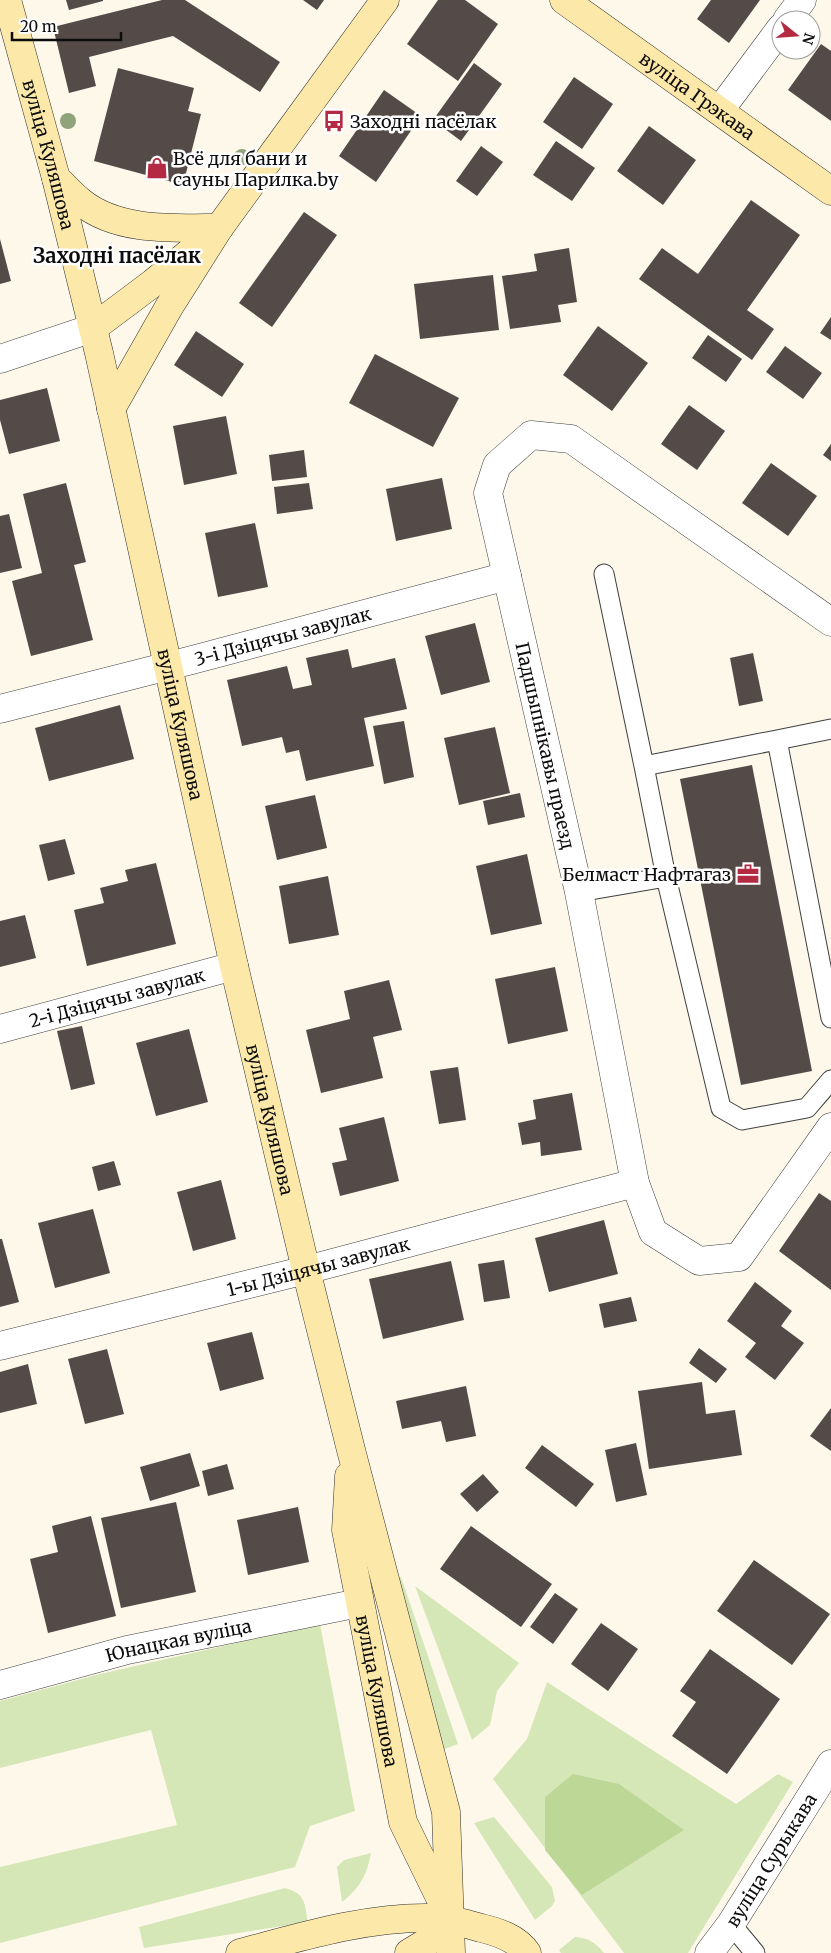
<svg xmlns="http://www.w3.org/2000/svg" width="831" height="1953" font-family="Merriweather,serif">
	<rect width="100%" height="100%" fill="#fef8eb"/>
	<path fill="#d6e7b7" d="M401,1577L458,1744L442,1750L390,1580Z
		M415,1586L519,1663L497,1691L490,1725L472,1740Z
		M320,1624L355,1811L310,1826L295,1867L0,1943V1867L177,1825L151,1730L0,1768V1701L100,1674Z
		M547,1682L736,1804L778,1774L793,1782L688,1953H624L493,1779L527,1739Z
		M494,1817L552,1887L555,1901L552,1906L535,1920L474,1823Z
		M371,1853C367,1875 360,1888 342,1902L337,1867L344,1860Z
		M285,1888C306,1894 304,1902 308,1922L144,1948L139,1927Z
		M575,1937C589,1938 596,1943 604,1953H561L559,1950Z"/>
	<path fill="#bcd796" d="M573,1774L619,1784L684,1830L582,1895L545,1850V1797Z"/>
	<path fill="#544b48" d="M66,0H103V1L69,10Z
		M162,0H185L280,62L260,92L173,36L89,57L96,86L69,93L53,27Z
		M303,0H324L317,10Z
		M438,0H465L498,24L458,81L407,44Z
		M711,0H760L729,43L697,19Z
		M821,44L831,51V121L788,90Z
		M474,63L502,84L461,141L433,120Z
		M118,68L194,88L188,111L201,114L183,185L94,161Z
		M574,77L613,104L582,149L543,122Z
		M384,90L421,116L376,182L339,156Z
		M649,126L696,160L663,205L617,171Z
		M556,141L595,168L572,201L533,175Z
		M481,146L503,162L477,196L456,181Z
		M751,200L800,235L747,310L774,329L752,360L639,279L662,248L698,274Z
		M304,212L337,235L272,327L239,303Z
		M0,239L11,281L0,284Z
		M569,248L577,302L558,305L561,322L510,329L502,276L537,271L534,254Z
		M493,275L499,330L420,339L414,284Z
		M831,317V340L820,333Z
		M598,326L648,363L612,411L563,375Z
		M196,331L244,364L222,397L174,365Z
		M708,335L742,359L726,382L692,358Z
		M785,346L822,373L803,399L766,372Z
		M375,354L459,398L433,447L349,403Z
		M47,388L60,441L9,454L0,420V400Z
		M689,405L725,431L697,470L661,444Z
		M226,416L237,474L184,485L173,426Z
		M831,444V461L823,455Z
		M304,450L307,477L272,481L269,455Z
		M771,463L817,496L788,536L742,503Z
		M442,478L452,529L396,541L386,489Z
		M66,483L86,562L74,565L93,640L31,656L12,581L42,573L23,494Z
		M309,483L313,509L277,514L274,487Z
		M9,514L22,568L0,573V516Z
		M255,523L268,587L218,597L205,533Z
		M475,623L490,682L441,695L425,636Z
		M348,649L352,668L395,658L407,709L364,718L374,766L306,781L299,750L286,753L282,737L242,746L227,680L287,666L293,689L312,685L306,658Z
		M753,653L763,701L739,706L730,658Z
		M120,705L134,759L49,781L35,728Z
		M404,721L414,777L384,784L373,726Z
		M495,727L510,793L459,805L444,738Z
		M752,765L812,1071L741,1085L680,779Z
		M520,793L525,817L488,825L483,801Z
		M315,795L327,848L277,860L265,806Z
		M65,839L75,874L48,881L39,845Z
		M527,854L542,924L491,935L476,866Z
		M156,863L176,944L87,966L74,910L104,903L100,888L128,881L125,870Z
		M328,876L339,935L289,944L279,886Z
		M25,915L36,958L0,967V921Z
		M555,967L568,1031L508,1044L495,979Z
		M389,980L402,1030L373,1037L383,1078L321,1093L306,1030L350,1019L344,991Z
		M82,1026L95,1084L71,1090L57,1031Z
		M189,1029L208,1102L156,1116L136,1043Z
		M458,1067L466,1120L439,1124L430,1071Z
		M572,1093L582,1150L541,1156L540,1142L522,1145L518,1123L536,1119L533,1100Z
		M384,1117L399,1181L340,1196L332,1163L347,1160L339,1128Z
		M114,1161L121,1185L98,1191L92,1167Z
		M221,1180L236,1239L193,1251L177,1192Z
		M819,1193L831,1201V1290L779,1251Z
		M93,1209L110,1273L55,1288L38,1223Z
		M604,1220L618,1274L549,1292L535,1238Z
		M0,1239H2L19,1302L0,1307Z
		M504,1260L510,1298L484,1302L478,1264Z
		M451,1261L464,1320L383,1339L369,1279Z
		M755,1282L792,1311L781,1326L804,1343L775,1380L745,1357L756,1343L727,1321Z
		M631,1297L637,1321L604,1328L599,1304Z
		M252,1332L264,1379L220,1391L207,1343Z
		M699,1348L727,1369L716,1383L689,1363Z
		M107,1349L124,1414L85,1424L68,1359Z
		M28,1364L37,1404L0,1413V1372Z
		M702,1382L706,1414L735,1410L742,1455L649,1469L638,1391Z
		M466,1386L476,1436L446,1442L441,1421L402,1429L396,1401Z
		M831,1408V1451L810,1436Z
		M636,1443L647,1495L616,1502L605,1450Z
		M542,1445L594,1484L576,1507L525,1468Z
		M190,1453L200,1486L150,1501L140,1467Z
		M227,1464L234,1489L208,1496L202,1471Z
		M483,1474L499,1492L477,1512L460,1494Z
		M176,1502L196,1592L121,1608L101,1518Z
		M298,1507L309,1562L248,1575L237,1520Z
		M91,1516L116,1616L48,1633L30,1559L58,1552L52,1526Z
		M471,1526L552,1584L521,1627L440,1569Z
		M754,1560L830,1614L792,1665L717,1611Z
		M555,1593L578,1609L553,1644L530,1627Z
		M601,1623L638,1649L608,1691L571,1664Z
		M710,1649L780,1699L727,1774L672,1736L696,1702L680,1691Z"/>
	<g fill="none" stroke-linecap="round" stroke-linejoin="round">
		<g stroke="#3f3f3f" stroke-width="21">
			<path id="lane" d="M604,574L644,766
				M777,740L831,729
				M579,892L666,877
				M831,1018L777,740L644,766L666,877L721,1108L742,1120L807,1108L831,1080
				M731,1924L755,1953"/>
		</g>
		<g stroke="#3f3f3f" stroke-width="29">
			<g id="street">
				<path d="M787,20L802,0"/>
				<path d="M720,110L781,28"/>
				<path d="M0,359L93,328"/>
				<path id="s1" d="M831,622L571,439L531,435L497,465L488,493L579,892L635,1183L653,1232L699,1261L739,1257L831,1127"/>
				<path id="s2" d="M0,709L192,660L507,576"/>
				<path id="s3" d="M0,1029L234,966"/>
				<path id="s4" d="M0,1346L306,1270L635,1183"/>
				<path id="s5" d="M0,1685L127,1650L359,1603"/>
				<path id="s6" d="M709,1953L731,1924L831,1764"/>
			</g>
		</g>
		<g stroke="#2e2e2e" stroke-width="29">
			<g id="secondary">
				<path id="s7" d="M7,0L56,178L99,353L234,966L306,1270L351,1450L446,1812L451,1953"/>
				<path id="s8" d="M564,0L831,191"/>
				<path d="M56,178C64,186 72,195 81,202C118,232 174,228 219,228"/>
				<path d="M93,328L153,283L200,244"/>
				<path d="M111,409L169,307L219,228L385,0"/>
				<path id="s9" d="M349,1476L346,1530L403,1822L446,1910"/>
				<path d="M240,1953C301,1937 365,1917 429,1918C447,1918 464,1923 481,1928C498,1932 517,1938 527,1953"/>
				<path d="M409,1953L434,1938L451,1920"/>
			</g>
		</g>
		<use href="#lane" stroke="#fff" stroke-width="19"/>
		<use href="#street" stroke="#fff" stroke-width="28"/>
		<use href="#secondary" stroke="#fce8a8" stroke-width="28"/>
	</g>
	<g fill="#8fa47b">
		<circle cx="68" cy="121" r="8"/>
		<circle cx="242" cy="157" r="8"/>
	</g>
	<defs>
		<g id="bus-bare" transform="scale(1.725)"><path d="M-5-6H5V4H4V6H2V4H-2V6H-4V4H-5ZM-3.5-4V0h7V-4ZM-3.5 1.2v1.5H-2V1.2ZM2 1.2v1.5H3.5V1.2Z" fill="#b52a43" stroke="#fff" stroke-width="2.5" paint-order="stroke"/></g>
		<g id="shop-bare" transform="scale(1.725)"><path d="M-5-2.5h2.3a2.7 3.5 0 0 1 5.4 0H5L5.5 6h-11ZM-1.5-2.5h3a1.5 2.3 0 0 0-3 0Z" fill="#b52a43" stroke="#fff" stroke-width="2.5" paint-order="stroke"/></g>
		<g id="office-bare" transform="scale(1.725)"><path d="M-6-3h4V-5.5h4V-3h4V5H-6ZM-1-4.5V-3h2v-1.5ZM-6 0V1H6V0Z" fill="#b52a43" stroke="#fff" stroke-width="2.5" paint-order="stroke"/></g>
	</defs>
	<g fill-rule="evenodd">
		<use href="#bus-bare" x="334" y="121"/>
		<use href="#shop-bare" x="157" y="168"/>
		<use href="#office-bare" x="748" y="874"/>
	</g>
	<g text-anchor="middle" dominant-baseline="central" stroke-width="5" stroke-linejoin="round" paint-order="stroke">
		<g font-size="18" fill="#0c0c0c" stroke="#fff">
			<text stroke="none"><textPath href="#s8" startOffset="164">вуліца Грэкава</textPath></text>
			<text stroke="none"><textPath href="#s7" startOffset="160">вуліца Куляшова</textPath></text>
			<text stroke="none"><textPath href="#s2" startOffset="292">3-і Дзіцячы завулак</textPath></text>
			<text stroke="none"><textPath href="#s7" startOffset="745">вуліца Куляшова</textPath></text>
			<text stroke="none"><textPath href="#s1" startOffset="692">Падшыпнікавы праезд</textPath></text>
			<text stroke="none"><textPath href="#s3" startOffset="121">2-і Дзіцячы завулак</textPath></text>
			<text stroke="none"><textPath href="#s7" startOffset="1150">вуліца Куляшова</textPath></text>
			<text stroke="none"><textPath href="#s4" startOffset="328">1-ы Дзіцячы завулак</textPath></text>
			<text stroke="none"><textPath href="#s5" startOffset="184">Юнацкая вуліца</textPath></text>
			<text stroke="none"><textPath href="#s9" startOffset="218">вуліца Куляшова</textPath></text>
			<text stroke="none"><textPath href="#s6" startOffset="112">вуліца Сурыкава</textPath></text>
		</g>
		<g font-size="18" fill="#0c0c0c" stroke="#fff" text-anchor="start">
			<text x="350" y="121">Заходні пасёлак</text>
			<text x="173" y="158">Всё для бани и<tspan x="173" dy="21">сауны Парилка.by</tspan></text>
			<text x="731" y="874" text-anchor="end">Белмаст Нафтагаз</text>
		</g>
		<g font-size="20" font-weight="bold" fill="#0c0c0c" stroke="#fff">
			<text x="117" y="255">Заходні пасёлак</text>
		</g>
	</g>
	<g transform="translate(796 35) rotate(107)"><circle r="24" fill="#ffffff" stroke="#9e9e9e"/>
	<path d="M0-4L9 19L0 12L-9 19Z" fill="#b52a43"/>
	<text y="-8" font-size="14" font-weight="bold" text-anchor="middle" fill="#0c0c0c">N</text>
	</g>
	<path d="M12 32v8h109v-8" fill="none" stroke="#0c0c0c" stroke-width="2.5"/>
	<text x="20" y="32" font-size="15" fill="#0c0c0c" stroke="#ffffff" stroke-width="4" paint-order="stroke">20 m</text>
</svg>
